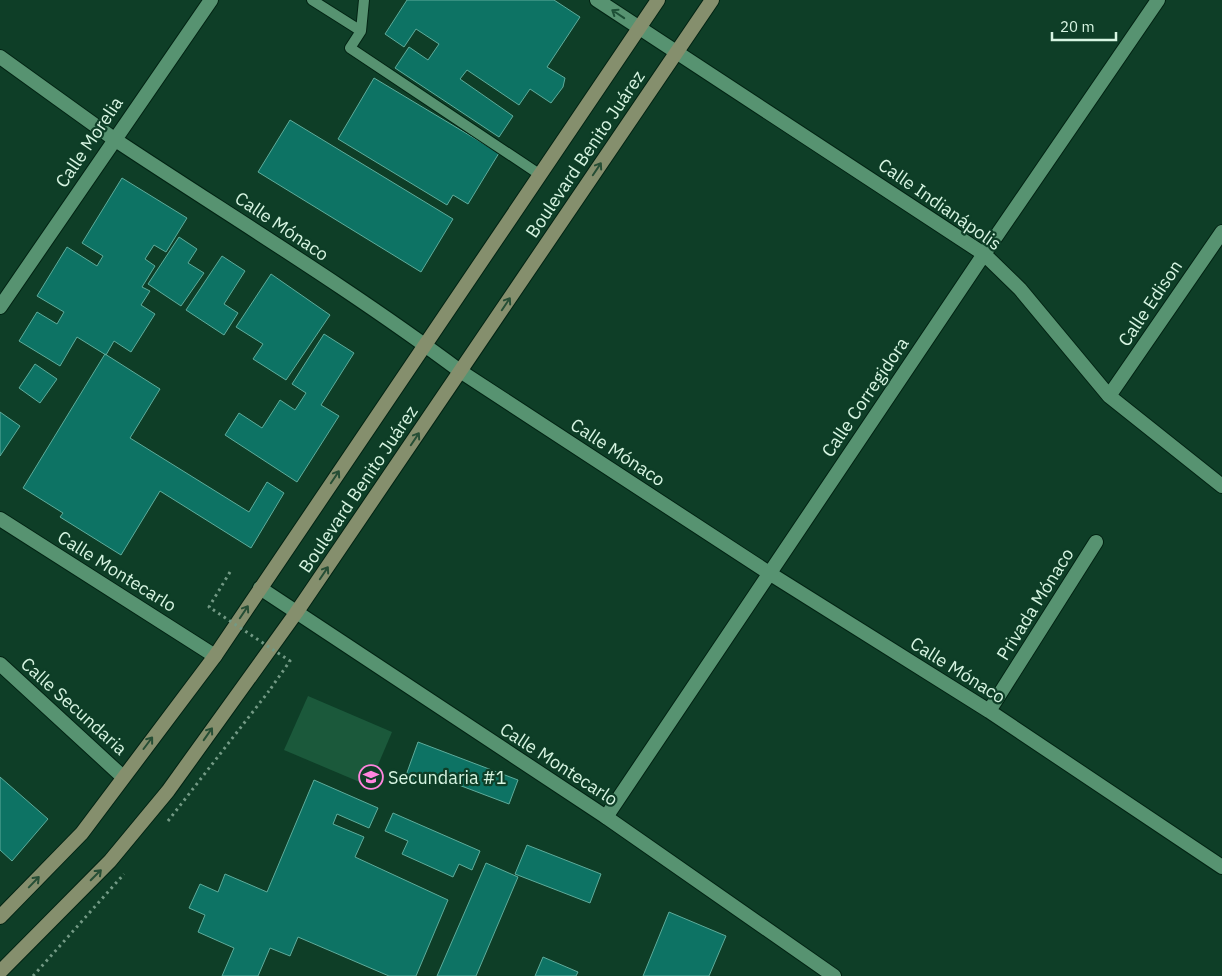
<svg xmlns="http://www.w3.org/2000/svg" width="1222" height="976" font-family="'IBM Plex Sans',sans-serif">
	<rect width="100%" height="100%" fill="#0e3e27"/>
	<path fill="#1b593b" d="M308,696L392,732L369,786L284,750Z"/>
	<path fill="#0d7364" stroke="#5eac9b" d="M407,0H554L580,17L547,67L565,78L563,87L551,103L530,89L519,105L467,70L460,79L513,116L499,137L395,68L409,47L428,60L439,44L416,29L404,47L385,34Z
		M374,78L499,153L468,204L453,195L447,205L338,139Z
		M290,120L453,219L421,272L258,172Z
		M122,178L187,218L166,252L154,245L145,259L155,266L142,287L150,291L141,305L155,314L131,352L114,341L106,355L77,337L60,366L19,341L37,312L57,324L64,312L37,296L67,247L97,266L103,256L82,243Z
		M179,237L197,249L188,263L204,273L181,306L148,284Z
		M222,256L245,271L224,304L238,313L224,335L186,310Z
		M271,274L330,315L286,380L253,359L263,344L236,327Z
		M324,334L354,353L321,405L339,416L297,482L225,435L239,413L262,428L280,400L295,410L306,393L292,384Z
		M105,354L160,389L130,438L249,512L267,482L284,493L251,548L160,491L121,555L60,517L63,513L23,488Z
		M35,364L57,379L40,403L19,388Z
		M0,412L20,426L0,456Z
		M418,742L518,780L509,804L427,773L422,785L405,778Z
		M0,777L48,819L12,861L0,850Z
		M314,780L378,808L369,828L337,814L333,824L364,837L355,857L448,900L416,976H389L298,937L290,956L270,948L258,976H222L234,948L198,932L205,915L189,908L200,884L218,892L225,874L267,892Z
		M393,813L480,851L472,870L459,864L453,877L402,854L408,841L385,831Z
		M527,845L601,874L590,903L515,874Z
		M486,863L518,877L476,976H437Z
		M669,912L726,936L709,976H643Z
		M543,957L578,972L576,976H535Z"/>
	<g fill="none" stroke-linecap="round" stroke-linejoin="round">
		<g stroke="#022313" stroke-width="12">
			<path id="service" d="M312,0L361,31L350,48L539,174
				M361,31L364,0"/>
		</g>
		<g stroke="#022313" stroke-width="16">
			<path id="minor" d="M597,0L984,254L1020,289L1109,396L1222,486
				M0,57C38,84 76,112 114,139C230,216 349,288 460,371L769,573L989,711L1222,867
				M0,307L211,0
				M1109,396L1222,232
				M0,519L215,656
				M0,664L123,777
				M989,711L1096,542
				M606,817L984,254L1158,0"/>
		</g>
		<g stroke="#022313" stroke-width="16">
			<path id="tertiary" d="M260,588L606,817L834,976"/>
		</g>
		<g stroke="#022313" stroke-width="16">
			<path id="secondary" d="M0,917L82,833L215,656L658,0
				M0,972L110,861L168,791L296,613L712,0"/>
		</g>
		<path stroke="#739a85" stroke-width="3" stroke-dasharray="2.5 4" stroke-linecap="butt" d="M168,821L269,691
			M33,976L124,874"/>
		<use href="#service" stroke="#579371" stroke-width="10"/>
		<use href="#minor" stroke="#579371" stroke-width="14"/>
		<use href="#tertiary" stroke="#579371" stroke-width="14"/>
		<use href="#secondary" stroke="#858f6d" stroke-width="14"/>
		<path stroke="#739a85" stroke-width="3" stroke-dasharray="2.5 4" stroke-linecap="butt" d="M230,572L209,607L290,661L269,691"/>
	</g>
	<defs><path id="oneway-shaft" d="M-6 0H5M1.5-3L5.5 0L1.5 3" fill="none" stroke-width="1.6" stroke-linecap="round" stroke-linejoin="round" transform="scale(1.25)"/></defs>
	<use stroke="#1d4f36" href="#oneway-shaft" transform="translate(618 14) rotate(-146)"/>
	<g stroke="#264e35">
		<use href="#oneway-shaft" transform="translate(597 169) rotate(-56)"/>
		<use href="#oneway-shaft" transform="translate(506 304) rotate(-56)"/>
		<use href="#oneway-shaft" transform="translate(415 439) rotate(-56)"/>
		<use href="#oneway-shaft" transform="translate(335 477) rotate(-56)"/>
		<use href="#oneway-shaft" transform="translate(324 573) rotate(-56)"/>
		<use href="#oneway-shaft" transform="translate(244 612) rotate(-56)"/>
		<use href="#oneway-shaft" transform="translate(208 734) rotate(-55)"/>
		<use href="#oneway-shaft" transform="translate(148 743) rotate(-53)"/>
		<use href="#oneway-shaft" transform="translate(96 875) rotate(-45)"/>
		<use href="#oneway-shaft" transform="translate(34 882) rotate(-46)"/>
	</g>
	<defs>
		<g id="school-ring" transform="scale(1.25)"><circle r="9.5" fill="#0e3e27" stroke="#ff85de" stroke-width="1.5"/><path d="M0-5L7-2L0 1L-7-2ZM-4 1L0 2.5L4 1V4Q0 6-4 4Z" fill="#ff85de"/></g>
	</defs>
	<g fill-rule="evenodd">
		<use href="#school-ring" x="371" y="777"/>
	</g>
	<g text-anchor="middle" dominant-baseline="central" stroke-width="4.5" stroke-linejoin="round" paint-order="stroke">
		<g font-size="18" fill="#d7f5e2" stroke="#0e3e27">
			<text transform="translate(89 142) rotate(-56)">Calle Morelia</text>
			<text transform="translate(585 154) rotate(-56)">Boulevard Benito Juárez</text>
			<text transform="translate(940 204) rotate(35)">Calle Indianápolis</text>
			<text transform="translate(282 226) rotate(34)">Calle Mónaco</text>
			<text transform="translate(1150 303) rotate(-56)">Calle Edison</text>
			<text transform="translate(865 397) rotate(-56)">Calle Corregidora</text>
			<text transform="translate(618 452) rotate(33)">Calle Mónaco</text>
			<text transform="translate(358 489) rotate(-56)">Boulevard Benito Juárez</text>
			<text transform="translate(117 571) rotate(32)">Calle Montecarlo</text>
			<text transform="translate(1035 604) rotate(-58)">Privada Mónaco</text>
			<text transform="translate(958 670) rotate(32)">Calle Mónaco</text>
			<text transform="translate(74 706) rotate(42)">Calle Secundaria</text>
			<text transform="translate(559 764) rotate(33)">Calle Montecarlo</text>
		</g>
		<g font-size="18" fill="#d7f5e2" stroke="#0e3e27" text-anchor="start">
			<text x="388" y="777">Secundaria #1</text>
		</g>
	</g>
	<path d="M1052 32v8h64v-8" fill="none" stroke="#d7f5e2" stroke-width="2.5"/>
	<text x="1060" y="32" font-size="15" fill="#d7f5e2" stroke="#0e3e27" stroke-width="4" paint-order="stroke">20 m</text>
</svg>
